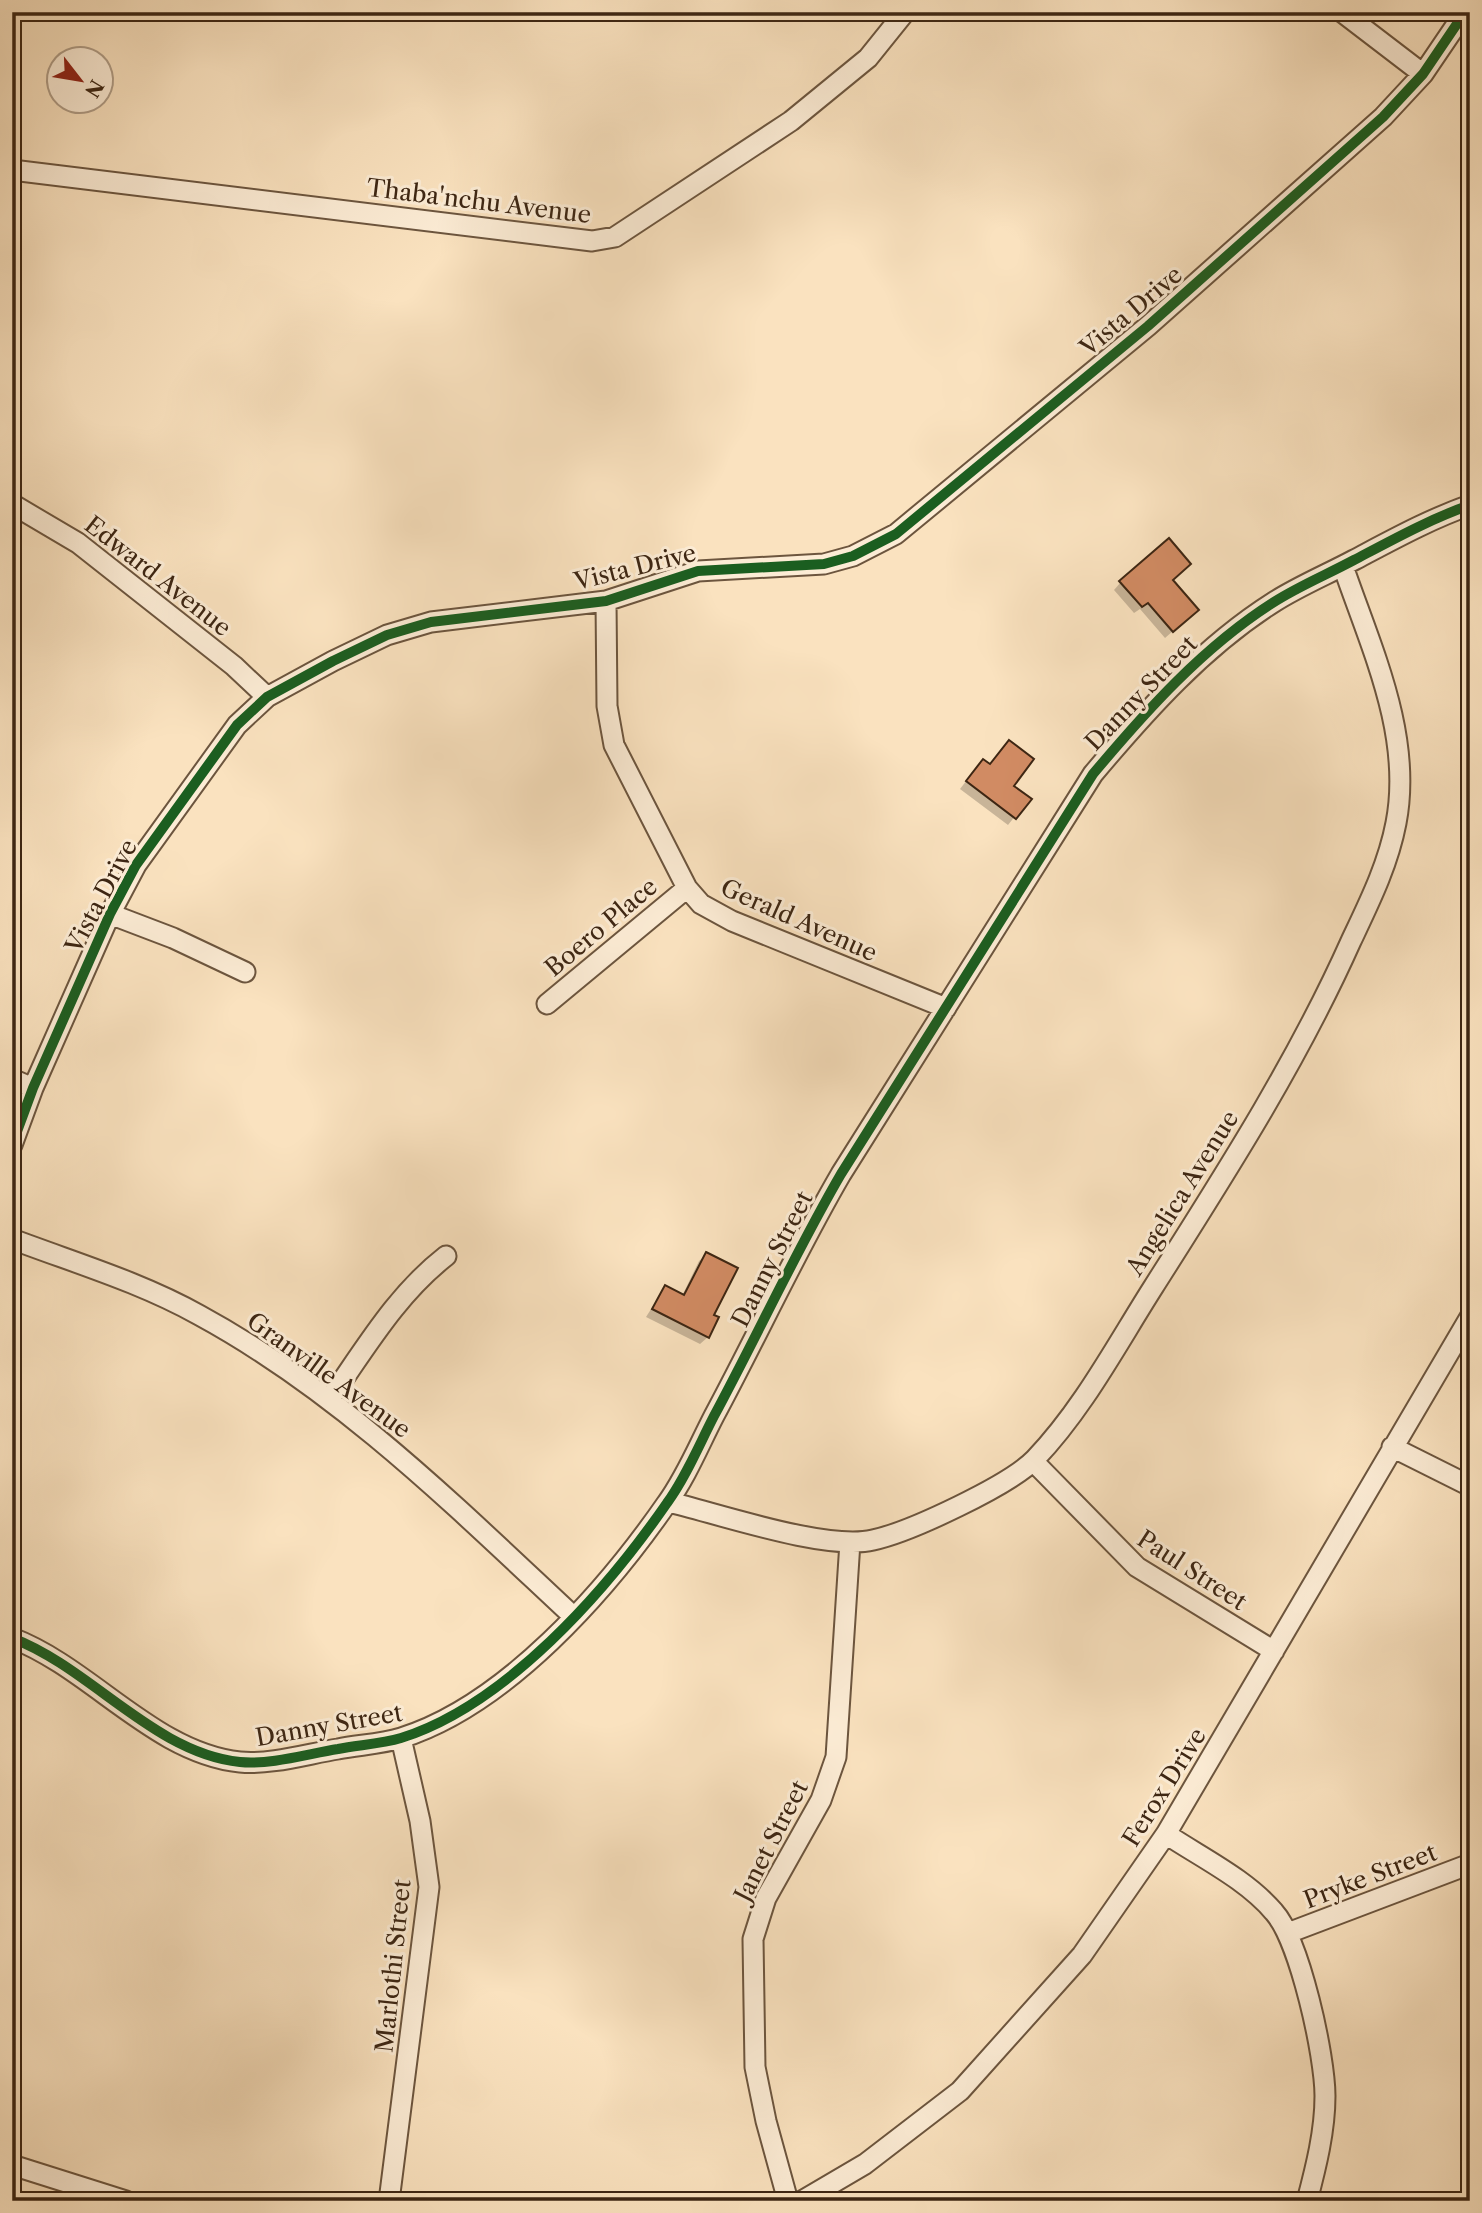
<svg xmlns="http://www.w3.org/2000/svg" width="1482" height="2213" font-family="'Libre Caslon Text',serif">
	<rect width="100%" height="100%" fill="#fae2bf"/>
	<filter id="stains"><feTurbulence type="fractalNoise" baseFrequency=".00286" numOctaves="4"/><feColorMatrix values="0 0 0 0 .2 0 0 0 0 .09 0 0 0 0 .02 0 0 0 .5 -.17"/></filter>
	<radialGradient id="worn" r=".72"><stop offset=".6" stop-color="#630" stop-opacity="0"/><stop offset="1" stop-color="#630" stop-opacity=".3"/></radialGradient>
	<path fill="#0003" d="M1171,580L1189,617L1165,638L1140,609L1134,613L1114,590L1121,582Z
		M1009,742L1012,786L1029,799L1008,825L960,789L976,768L989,766Z
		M707,1254L712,1316L708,1337L700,1344L646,1317L665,1287L682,1296L699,1261Z"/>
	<path fill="#d18b63" stroke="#3d2613" stroke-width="2" d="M1169,538L1191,564L1173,580L1199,610L1173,632L1148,603L1142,607L1119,581Z
		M1009,740L1034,759L1014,786L1032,799L1016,819L966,781L983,759L990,764Z
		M706,1252L738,1268L714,1315L719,1317L709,1338L652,1309L665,1285L684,1295Z"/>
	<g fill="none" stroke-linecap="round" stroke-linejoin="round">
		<g stroke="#6c553e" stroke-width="23">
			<path id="minor" d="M1342,12L1423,74
				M12,170L592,241L615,237L791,121L868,58L905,12
				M12,504L78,543L234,666L267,697
				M606,601L607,706L614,745L687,888L701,904L732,921L946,1008
				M110,914L173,938L245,972
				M547,1004L687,888
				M12,1079L33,1088
				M12,1145L33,1088L110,914L136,865L237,725L267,697L333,661L387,635L431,622L606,601L698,571L824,564L853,556L896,534L1148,326L1383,117L1423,74L1465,12
				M12,1239C75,1263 140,1282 199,1315C341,1392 457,1508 574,1617
				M329,1400C365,1349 396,1295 446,1256
				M1392,1447L1470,1486
				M1033,1461L1137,1567L1274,1651
				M669,1502C719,1514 827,1551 873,1540C910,1532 1010,1485 1035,1459C1083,1409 1117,1344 1154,1286C1225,1174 1297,1062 1351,941C1369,903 1388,865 1396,823C1413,735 1371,648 1343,566
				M12,1638C91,1668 154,1753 240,1762C271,1765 307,1754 338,1749C358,1745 381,1744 401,1738C506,1705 606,1591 667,1503C686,1477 699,1445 714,1416C757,1336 795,1253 841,1174L1093,774C1146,711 1203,647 1274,602C1299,586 1328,574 1354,560C1392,540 1430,519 1470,505
				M1166,1834C1202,1858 1246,1879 1274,1912C1300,1941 1325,2056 1325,2096C1325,2131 1316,2167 1307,2201
				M1288,1933L1470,1864
				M12,2165L126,2201
				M389,2201L429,1887L420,1821L401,1738
				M788,2201L766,2121L755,2067L753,1939L766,1898L821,1800L836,1757L850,1542
				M802,2201L865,2164L960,2091L1082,1955L1166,1834L1470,1317"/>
		</g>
		<use href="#minor" stroke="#fcecd5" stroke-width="19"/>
		<g stroke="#fcecd5" stroke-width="15">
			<path id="cycleway" d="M12,1145L33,1088L110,914L136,865L237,725L267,697L333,661L387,635L431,622L606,601L698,571L824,564L853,556L896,534L1148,326L1383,117L1423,74L1465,12
				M12,1638C91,1668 154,1753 240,1762C271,1765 307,1754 338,1749C358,1745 381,1744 401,1738C506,1705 606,1591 667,1503C686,1477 699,1445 714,1416C757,1336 795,1253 841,1174L1093,774C1146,711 1203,647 1274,602C1299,586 1328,574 1354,560C1392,540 1430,519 1470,505"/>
		</g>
		<use href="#cycleway" stroke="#1b5e20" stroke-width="10"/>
	</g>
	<g text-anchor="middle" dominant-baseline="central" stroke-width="6" stroke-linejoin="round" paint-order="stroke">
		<g font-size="24" fill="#3d2613" stroke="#fcecd5">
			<text transform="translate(479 201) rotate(7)">Thaba'nchu Avenue</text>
			<text transform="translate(1131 311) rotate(-40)">Vista Drive</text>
			<text transform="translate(635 567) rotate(-14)">Vista Drive</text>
			<text transform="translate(158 576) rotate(38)">Edward Avenue</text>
			<text transform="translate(1141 693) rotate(-46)">Danny Street</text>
			<text transform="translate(101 896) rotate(-62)">Vista Drive</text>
			<text transform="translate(799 920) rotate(24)">Gerald Avenue</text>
			<text transform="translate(601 927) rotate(-40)">Boero Place</text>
			<text transform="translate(1182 1193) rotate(-58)">Angelica Avenue</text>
			<text transform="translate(772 1259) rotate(-63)">Danny Street</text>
			<text transform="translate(329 1375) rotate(36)">Granville Avenue</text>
			<text transform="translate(1192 1570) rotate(33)">Paul Street</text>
			<text transform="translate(329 1725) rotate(-10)">Danny Street</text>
			<text transform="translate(1164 1787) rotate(-58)">Ferox Drive</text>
			<text transform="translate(771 1841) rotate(-63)">Janet Street</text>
			<text transform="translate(1370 1876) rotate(-21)">Pryke Street</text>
			<text transform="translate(393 1966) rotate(-84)">Marlothi Street</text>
		</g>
	</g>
	<rect width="1482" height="2213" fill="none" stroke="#fae2bf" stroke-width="42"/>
	<rect x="14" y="14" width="1454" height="2185" fill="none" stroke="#3d2613" stroke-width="3.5"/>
	<rect x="21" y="21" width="1440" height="2171" fill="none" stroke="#3d2613" stroke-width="2"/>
	<g transform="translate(80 80) rotate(121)"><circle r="33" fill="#fcecd5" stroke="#b09d87" stroke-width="2"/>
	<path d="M0-5L12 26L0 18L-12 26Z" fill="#8f2418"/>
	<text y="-10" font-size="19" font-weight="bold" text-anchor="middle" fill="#3d2613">N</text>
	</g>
	<rect width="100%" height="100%" filter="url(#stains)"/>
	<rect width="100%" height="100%" fill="url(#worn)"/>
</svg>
